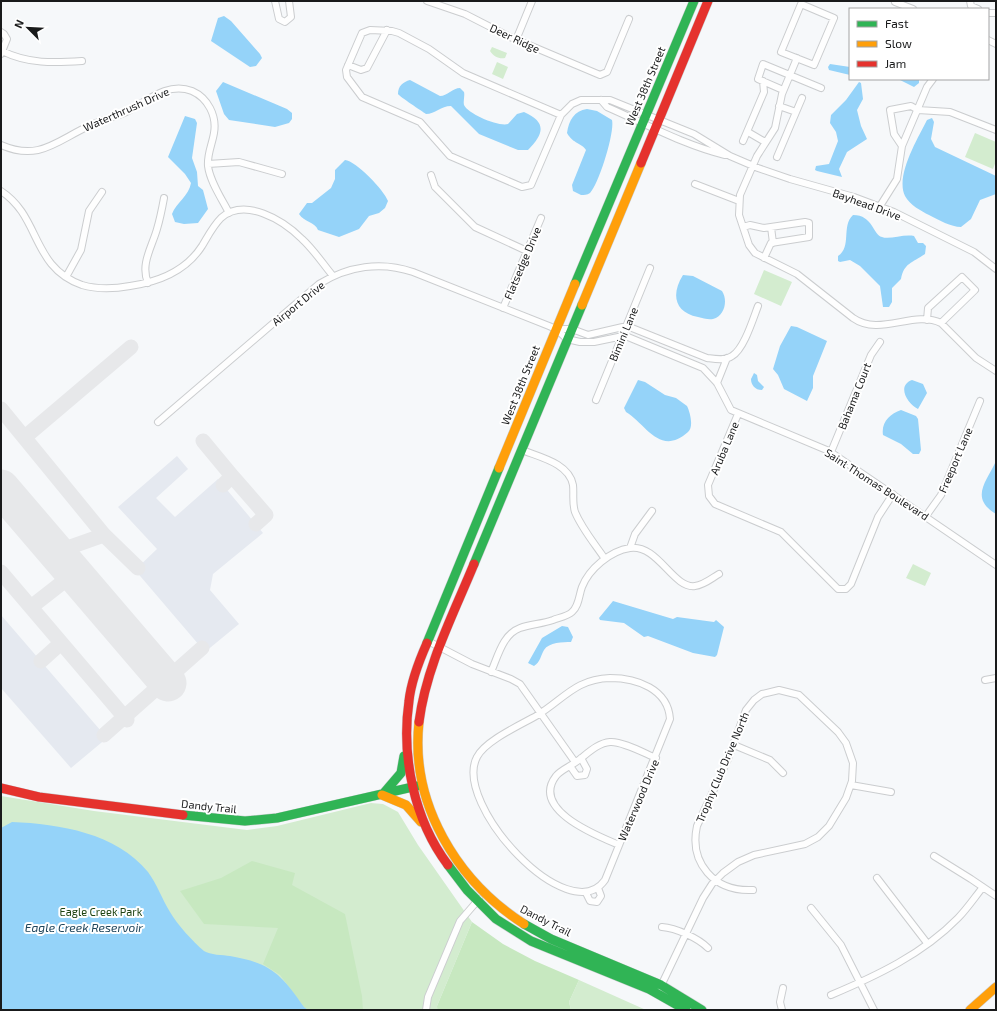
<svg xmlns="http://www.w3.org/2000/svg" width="997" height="1011" font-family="'Exo 2',sans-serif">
	<rect width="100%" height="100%" fill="#f6f8fa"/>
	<path fill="#e5e9f0" d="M177,456L188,469L156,498L175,517L218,479L263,533L213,574L210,590L239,624L205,652L135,570L157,549L118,507Z
		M1,615L107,738L71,768L1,688Z"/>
	<path fill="#d3eccf" d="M492,47L507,53L505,58C499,59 494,57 490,51Z
		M497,62L508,67L503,79L492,74Z
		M975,133L996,142V161L993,169L965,157Z
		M764,270L792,282L781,306L754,294Z
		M913,564L931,573L925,586L906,578Z
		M1,796L94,811L247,830L277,826L371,803L383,804L398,812L418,845L472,922L437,1006L447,1010H1Z
		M579,980L646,1010H571L569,1002Z"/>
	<path fill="#c7e8c0" d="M252,861L295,873L292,885L345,914L362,996L363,1010H308L304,1007L280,975L263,964L278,928L204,924L180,891L221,878Z
		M472,922L503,944L535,961L579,980L569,1002L571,1010H438L437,1006Z"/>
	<path fill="#95d3f9" d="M224,16L231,21L260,54L262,58L256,66L250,67L211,41L218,18Z
		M830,64L850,67V75L829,70L828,67Z
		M898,79H919V83L914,87Z
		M410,80L440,96C447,96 453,88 460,88L464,92C465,96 463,101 464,105C468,114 499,127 508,124L517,114L524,112C547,122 544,134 528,150H518L479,134L451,106C441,106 435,114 426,114C422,111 400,97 398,94C398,86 403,82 410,80Z
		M223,82L287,109L292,113V119L289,123L275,127L229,120L224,114L216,91Z
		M859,82L861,83L863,99L857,110L861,126L867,139L847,152L839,169L842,177L817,171L815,170L816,166L829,164L838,141L836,132L830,123L831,115L846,100Z
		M587,109L597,111L612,120C615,132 599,184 590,193C587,195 584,195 581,195L573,191L572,185L586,150C582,143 573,144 567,133C569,120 574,111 587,109Z
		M185,116L195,119L197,123L192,158L197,172L198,186L203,190L208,209L198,223L184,224L175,222L172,214C176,203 189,196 191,183L185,174L168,157Z
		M932,118L934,122L931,139L935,147L996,176V194L980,200L971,219L961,227C951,227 939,220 929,215C921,211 910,205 905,196C895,176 918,138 927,120Z
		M345,160C356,161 384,190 388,201L385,208L379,213L369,216L359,229L339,237L318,230C315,222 304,222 299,214L307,203H312L331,188L335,179V170Z
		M853,215C873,215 873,235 882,237C889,240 903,234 914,236L918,243H923L926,246L925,254C912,263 904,263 901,279L892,288V302L889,307H883L880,286L860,266L850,260L840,262L838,261V256C852,247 841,226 853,215Z
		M683,275L693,276L722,291C728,300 725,316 713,319C708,320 703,318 698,317C674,312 671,294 683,275Z
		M791,326L797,327L827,341L813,376V388L807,401L784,389L778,375L773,369L780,346Z
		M754,373L757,375L758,381L764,387L762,390C755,390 751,385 751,379Z
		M638,380L645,382L665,395L676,398L687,406C690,412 694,427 688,432C660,457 646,424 626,412L624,408Z
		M912,380L923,384L927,393L918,409C908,404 896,386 912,380Z
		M901,410L916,416L918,419L921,450L919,454H913L901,444L883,435C881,422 890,414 901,410Z
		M996,461V514C969,498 987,481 996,461Z
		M613,601L673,619L677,617L714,622L716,620L724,627L717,655L715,657L693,653L648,636L644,637L624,623L600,620L599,618Z
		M562,626L568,627L573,637L571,642C563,642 549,642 544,650C540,657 541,661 534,666L528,663L542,638Z
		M12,822C60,824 116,833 148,872C157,884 162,899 170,912C177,924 193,942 204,951C210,955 223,955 230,956C271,963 281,974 304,1007L308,1010H1V828Z"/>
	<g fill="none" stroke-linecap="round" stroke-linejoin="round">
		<path stroke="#e7e8ea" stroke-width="15" d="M1,409L104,535L138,568
			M25,437L131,347
			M203,441L232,476L223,485
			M232,476L266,515L256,524
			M56,552L104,535
			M62,559L66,570L63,582
			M1,572L127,720
			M31,607L63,582L72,580L84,585
			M41,661L61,643
			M104,735L202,648"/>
		<path stroke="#e7e8ea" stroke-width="37" d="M1,488L168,683"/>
		<g stroke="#cbcdcf" stroke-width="8">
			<path id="street" d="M275,1L279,19L285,22L291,17L289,1
				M427,1L465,14L510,37L600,75L607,72L629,19
				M970,1L971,6L978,9
				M895,2L913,9
				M801,4L834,18L814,65L781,52Z
				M988,13H996
				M1,32L4,34L7,39L1,54
				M516,40L532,1
				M988,40L996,44
				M2,51C28,64 54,63 82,61
				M797,58L782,94L775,128L757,156L740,195L739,215L749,245L755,253L797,274L853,318C880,337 913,310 941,323L976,358L996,371
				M348,65L361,70L367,68L387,30
				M783,90L758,79L763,64L821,88
				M601,100L607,107C646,124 684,145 725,155
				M779,106L796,112
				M561,115L463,73L429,49L399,33L392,31L370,30L362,33L346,70L347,77L362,97L420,122L450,156L522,187L531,185L561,115L572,104L581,100H610L694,134L730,156L758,168L790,179L854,197L894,212L974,252L996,269
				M748,132L765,142
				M743,141L764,92L763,81
				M1,145C40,162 57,140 91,125C103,119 118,117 130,110C149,99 169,82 192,91C208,98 217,116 214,133C212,145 207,154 208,166C210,182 222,199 229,213
				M902,146L927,87L933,79
				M777,157L802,98
				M208,164L239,162L282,174
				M431,175L435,187L475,227L527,251
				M695,184L739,201
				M1,191C41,217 31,267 82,285C99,290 114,289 130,286C158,282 186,271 202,246C208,236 213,226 221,218C245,197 283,220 302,239C314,250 323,264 333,276
				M880,206L897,179L902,146L894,134L890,110L911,106L918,110L950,112L996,130
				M743,227L750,225L764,228L805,222L809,223V237L771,243L764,258
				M771,227L773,243
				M66,277L81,250L89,211L102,192
				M148,283C140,264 152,247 157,229C160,219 162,209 164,198
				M503,308L541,218
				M927,320L928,308L962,277L975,290L941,323
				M556,329H572L588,335L627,326L707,358C715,359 725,361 732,356C744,349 753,319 758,306
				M717,383L727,358
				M596,400L650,268
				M738,414L708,485L709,496L715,504L781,532L838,589H846L851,584L878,517L893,494
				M158,422L319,284C348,266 381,261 413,272L549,326L556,329L567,339L580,342H594L623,336L628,337L703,368L717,383L731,410L829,451L996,565
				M522,450C539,457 569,463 573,485C574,494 572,503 575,512C582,529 595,544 605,559
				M831,452L871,355L880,342
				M926,516L941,495L980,401
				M630,548L635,534L652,511
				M428,641L472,664L511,679L520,684L575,762
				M491,672C498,656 503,634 520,628C531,624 542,624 553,620C558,618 568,616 572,612C579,606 579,595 582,587C589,569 610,551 630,548C658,544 673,589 695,586C704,585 712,578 719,574
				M610,678C637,678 668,689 670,719L605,880C569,931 452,804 477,757C485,741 520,725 536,716C563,700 575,679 610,678Z
				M985,680L996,678
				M734,745L770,760L783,773
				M570,766L577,776L585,775L587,769L581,758
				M851,785L891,792
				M619,845C598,836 530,810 556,776C561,770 569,767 576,762C586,755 597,743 610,742C622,741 644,753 656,758
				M934,856L971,879L996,896
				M877,878L927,943
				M586,893L590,901L597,902L601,896L598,888
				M811,908L841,945L874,1010
				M662,927C676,928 698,938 708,948
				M660,988L703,898L712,884L723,873L738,862L754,855L805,844L818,837L829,826L846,798L852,781L853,763L846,743L838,732L799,695L779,690L762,694L754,700L746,710L728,759L697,826C689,863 714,892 753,890
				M831,995C876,976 923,954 958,918C967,909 975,897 983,887
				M426,1010L428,997L460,921L479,899
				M782,1010L780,1002L783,988"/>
		</g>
		<g stroke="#cbcdcf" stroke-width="10">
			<path id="fast" d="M575,284L694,1
				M474,564L582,305
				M427,643L499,468
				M383,794L401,773L404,756
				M183,815L245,821L277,818L417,786
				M448,865L467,890L496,919L531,941L649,989L686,1010
				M524,924L551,939L661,985L702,1010"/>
		</g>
		<g stroke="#cbcdcf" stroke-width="10">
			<path id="slow" d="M582,305L641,163
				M499,468L575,284
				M419,722C410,804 457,881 524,924
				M382,795L406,805L421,822
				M970,1010L996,987"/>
		</g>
		<g stroke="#cbcdcf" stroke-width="10">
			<path id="jam" d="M641,163L708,1
				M427,643C419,661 411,682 409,701C401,756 414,820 448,865
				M419,722C426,667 453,615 474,564
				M1,788L39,797L183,815"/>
		</g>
		<use href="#street" stroke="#fefefe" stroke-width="6"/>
		<use href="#fast" stroke="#30b455" stroke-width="9"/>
		<use href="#slow" stroke="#ff9f0a" stroke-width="9"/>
		<use href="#jam" stroke="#e5322d" stroke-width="9"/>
	</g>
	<g text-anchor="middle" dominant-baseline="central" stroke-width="4" stroke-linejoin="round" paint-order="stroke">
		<g font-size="11" fill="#191a1b" stroke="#fff">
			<text transform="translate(515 38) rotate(25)">Deer Ridge</text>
			<text transform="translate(645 86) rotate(-67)">West 38th Street</text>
			<text transform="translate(126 109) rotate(-24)">Waterthrush Drive</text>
			<text transform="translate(867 204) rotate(20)">Bayhead Drive</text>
			<text transform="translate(522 263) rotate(-67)">Flatsedge Drive</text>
			<text transform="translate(298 303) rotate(-39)">Airport Drive</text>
			<text transform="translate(623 334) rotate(-67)">Bimini Lane</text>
			<text transform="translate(520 385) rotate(-68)">West 38th Street</text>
			<text transform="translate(854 396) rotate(-68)">Bahama Court</text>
			<text transform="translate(724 448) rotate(-67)">Aruba Lane</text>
			<text transform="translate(955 460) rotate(-67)">Freeport Lane</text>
			<text transform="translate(877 484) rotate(33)">Saint Thomas Boulevard</text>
			<text transform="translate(722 767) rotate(-67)">Trophy Club Drive North</text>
			<text transform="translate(638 800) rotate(-67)">Waterwood Drive</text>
			<text transform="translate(209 806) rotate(6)">Dandy Trail</text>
			<text transform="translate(546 920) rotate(27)">Dandy Trail</text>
		</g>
		<g font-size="11" fill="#1e4312" stroke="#fff">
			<text x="101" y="911">Eagle Creek Park</text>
		</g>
		<g font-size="12" font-style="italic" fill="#20465c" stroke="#fff">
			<text x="84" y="927">Eagle Creek Reservoir</text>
		</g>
	</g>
	<rect width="997" height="1011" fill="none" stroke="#191a1b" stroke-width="4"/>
	<rect x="849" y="8" width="140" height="72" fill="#ffffff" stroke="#a3a3a4"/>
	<rect x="857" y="21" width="20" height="6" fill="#30b455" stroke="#a3a3a4"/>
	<text x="885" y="28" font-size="12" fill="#191a1b">Fast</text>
	<rect x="857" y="41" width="20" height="6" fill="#ff9f0a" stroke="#a3a3a4"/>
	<text x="885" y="48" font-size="12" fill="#191a1b">Slow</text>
	<rect x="857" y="61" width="20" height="6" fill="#e5322d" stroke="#a3a3a4"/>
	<text x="885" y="68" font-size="12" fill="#191a1b">Jam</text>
	<g transform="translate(28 28) rotate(294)" stroke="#ffffff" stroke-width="3" paint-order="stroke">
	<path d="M0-3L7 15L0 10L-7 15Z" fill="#191a1b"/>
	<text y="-6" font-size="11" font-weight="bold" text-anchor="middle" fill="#191a1b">N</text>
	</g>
</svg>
